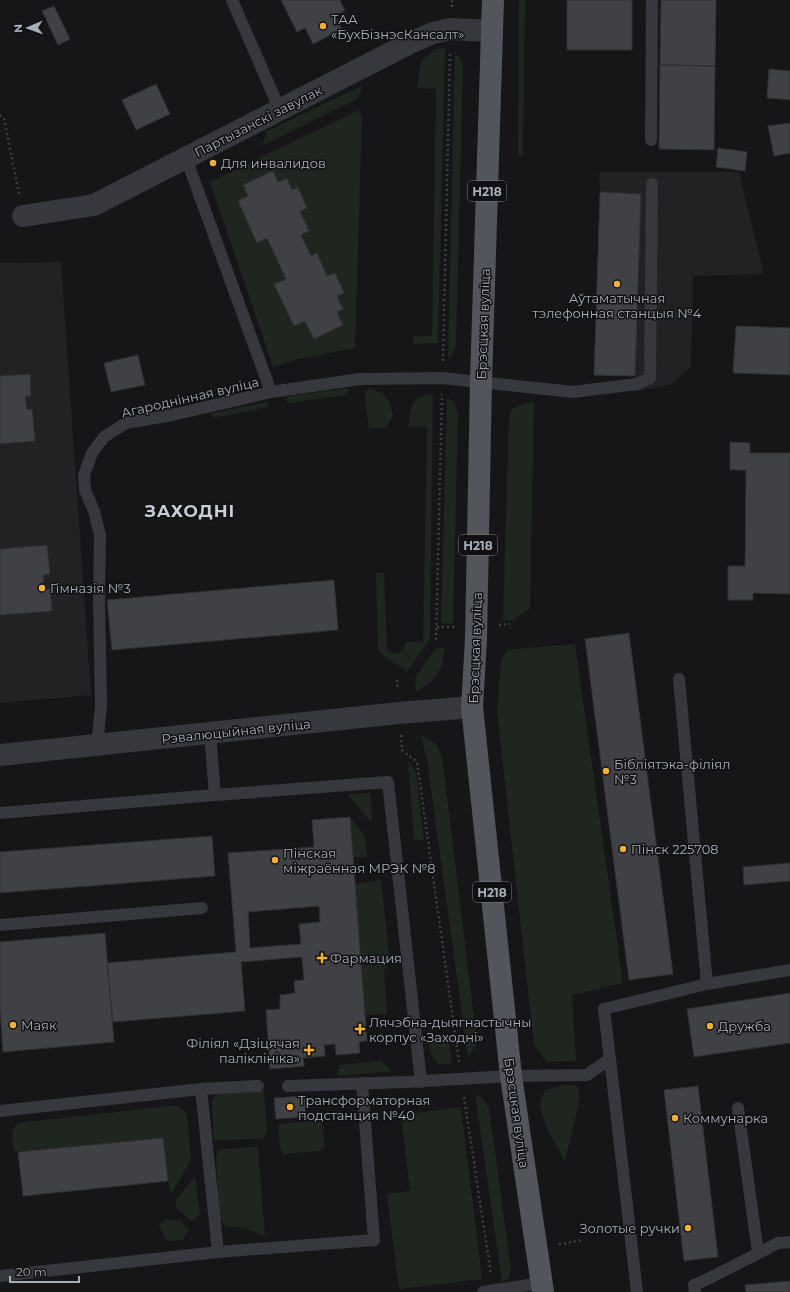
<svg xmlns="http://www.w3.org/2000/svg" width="790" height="1292" font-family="Montserrat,sans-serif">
	<rect width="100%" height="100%" fill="#161618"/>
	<path fill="#222225" d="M599,172H739L764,274L693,276L691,367L670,385L638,391L635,376L594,375L600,192Z
		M61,262L91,695L0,703V263Z"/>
	<path fill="#1e261f" d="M519,0H525L523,156H518Z
		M445,48L438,343L413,344V336H432L436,89L417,88L421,62L435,49Z
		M455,51L463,64L456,346L452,355L448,359Z
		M362,86L359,98L262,146L267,131Z
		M359,110L362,118L355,348L298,359L273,367L210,182Z
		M348,388L349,391L346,395L288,403L286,398L290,396Z
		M369,388L382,393L390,403L393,416L386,428H369L366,409L365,392Z
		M433,394L430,639L407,672L378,651L376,573H384L387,648L390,652L398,653L404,649L405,642H423L427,427L409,426C410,416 409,402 420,397C424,395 429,395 433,394Z
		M447,398L454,402L458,414L453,624L441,623Z
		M267,402L269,404L268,407L213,418L212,415L213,413Z
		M534,402L530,608L513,620H503L509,413C516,405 523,403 534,402Z
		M575,644L623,983L572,995L576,1061L547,1062L534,1045L497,710L501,661L507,651L515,649Z
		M436,648H445C442,672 436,680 416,692L415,677Z
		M421,735L435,743L442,756L476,1034V1045L468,1058L427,760Z
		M408,760L416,772L424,840H414Z
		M371,793L372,824L348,794Z
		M350,817L365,836L367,857H353Z
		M381,880L390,962L384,971L387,1014L365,1015L355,884Z
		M448,1038L452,1064H438L431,1055L428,1040Z
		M381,1061L392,1071L337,1076L340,1065Z
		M567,1084L578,1086L580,1098L565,1161C557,1148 538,1115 540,1101C541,1097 544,1093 546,1090Z
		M264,1090L267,1133L263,1138L214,1141L212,1099L218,1094Z
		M475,1094L481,1097L489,1107L511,1269L509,1278L502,1282Z
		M170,1106H179L187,1114L191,1160L171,1194L168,1181L163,1138L18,1152L13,1149L12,1131L18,1123Z
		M461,1107L482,1279L399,1289L387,1194L410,1191L401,1115Z
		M322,1120L325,1147L320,1151L284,1154L280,1148L278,1124Z
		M258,1147L265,1237C251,1229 241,1227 225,1226L219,1218L216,1155L221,1149Z
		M195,1176L200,1214L192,1222L176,1208V1200Z
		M165,1219L181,1220L189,1230L182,1240L167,1241L159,1225Z"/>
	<path fill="#404145" stroke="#303034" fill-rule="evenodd" d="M281,0H340L345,11L335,15L342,29L313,44L305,28L297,32Z
		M567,0H632V50H567Z
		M661,0H716L715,66L660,65Z
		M54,6L70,39L58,45L42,11Z
		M660,65L715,66L714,150L659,149Z
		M769,69L790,71V100L767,98Z
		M156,84L170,114L136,130L122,100Z
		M790,123V153L774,156L768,126Z
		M718,148L747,152L745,171L716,167Z
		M273,171L278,182L287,178L292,190L298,187L307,208L300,211L309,231L301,235L311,256L317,253L327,276L335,273L344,293L337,296L343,309L337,312L343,325L314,339L305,321L294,326L274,284L286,279L267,238L257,243L238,201L248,196L243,185Z
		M600,192L641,194L635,376L594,375Z
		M736,326L790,328V375L733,373Z
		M138,355L145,385L111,392L104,363Z
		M30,374L31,396H25L27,410L32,409L35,441L0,444V376Z
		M730,442L750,443V453H790V594L753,593V600H728V566H745L746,470H730Z
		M47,545L50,574L43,575L44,590L50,589L52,611L0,615V549Z
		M334,580L338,630L112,650L107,600Z
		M629,633L673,974L629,980L585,639Z
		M350,817L367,1041L359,1042L360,1053L336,1055L335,1044L324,1045L325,1056L303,1058L304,1066L270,1069L266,1010L280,1009V995L295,993L294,981L304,980L302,957L241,962L245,1011L113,1022L107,963L236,952L228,853L314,847L312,820ZM319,906L320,922L299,924L301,944L250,948L248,912Z
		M212,836L215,876L0,893V852Z
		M790,863V881L744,885L743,867Z
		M105,933L114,1042L3,1052L0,1009V942Z
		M790,993V1043L694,1057L687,1009Z
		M698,1086L718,1257L684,1261L664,1090Z
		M305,1096L306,1117L276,1119L274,1098Z
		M163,1138L168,1181L23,1196L18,1152Z
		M790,1281V1292H746L745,1285Z"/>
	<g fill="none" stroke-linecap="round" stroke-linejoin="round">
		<path stroke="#3d3f44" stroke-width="2.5" stroke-dasharray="2 3" stroke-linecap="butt" d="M452,7V0
			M0,115L4,119L19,194
			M443,361L450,52
			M499,625L510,624
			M437,627H454
			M436,640L442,394
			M397,680L398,690
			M401,735L402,750L417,762L459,1062
			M464,1097L491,1274
			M559,1244L584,1240"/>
		<path stroke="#37383d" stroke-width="12" d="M232,0L280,110
			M651,140L652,0
			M186,158L271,392
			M210,733L215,795L388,782L421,1082
			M97,746L101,706L99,597L100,535L94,511L85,490L84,475L92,453L104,437L126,423L172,415L271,392L360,379L442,378L573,392L637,384L650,378L652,184
			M0,813L215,795
			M0,925L202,908
			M707,984L790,970
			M610,1059L637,1292
			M288,1086L406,1082L511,1076L587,1075L610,1059L604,1009L707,984L679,679
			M201,1089L218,1252
			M738,1108L758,1253
			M0,1111L201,1089L258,1086
			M0,1276L218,1252L374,1240L362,1083
			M483,1292L541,1283
			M695,1292L694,1285L712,1277L778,1243L790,1242"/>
		<path stroke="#37383d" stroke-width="22" d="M23,216L94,205L410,43L433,33L451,29L492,31"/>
		<path stroke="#37383d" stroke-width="22" d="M0,755L399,713L472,707"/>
		<path stroke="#53555c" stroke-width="22" d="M493,0L481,381L476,639L472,707L511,1076L543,1292"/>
	</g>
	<g fill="#f2b134" stroke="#111113" stroke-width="1.5">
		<circle cx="323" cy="26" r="4"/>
		<circle cx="213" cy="163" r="4"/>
		<circle cx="617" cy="284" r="4"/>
		<circle cx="42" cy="588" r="4"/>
		<circle cx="606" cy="771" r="4"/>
		<circle cx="623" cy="849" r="4"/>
		<circle cx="275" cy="860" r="4"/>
		<path d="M320 952h4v4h4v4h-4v4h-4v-4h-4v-4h4z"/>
		<circle cx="13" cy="1025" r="4"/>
		<circle cx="710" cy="1026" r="4"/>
		<path d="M358 1023h4v4h4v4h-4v4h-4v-4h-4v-4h4z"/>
		<path d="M307 1044h4v4h4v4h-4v4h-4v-4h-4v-4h4z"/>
		<circle cx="290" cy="1107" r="4"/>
		<circle cx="675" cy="1118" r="4"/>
		<circle cx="688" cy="1228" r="4"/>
	</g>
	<g text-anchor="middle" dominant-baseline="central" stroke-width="3" stroke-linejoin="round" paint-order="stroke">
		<g fill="#111113" stroke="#7b7e86" stroke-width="1">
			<rect x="468" y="181" width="38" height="20" rx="3"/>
			<rect x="459" y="535" width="38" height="20" rx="3"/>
			<rect x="473" y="882" width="38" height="20" rx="3"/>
		</g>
		<g font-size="12" font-weight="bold" fill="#a8adb8">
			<text x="487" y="191">Н218</text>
			<text x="478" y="545">Н218</text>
			<text x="492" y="892">Н218</text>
		</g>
		<g font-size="13" fill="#a8adb8" stroke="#111113" text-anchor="start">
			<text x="331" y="19">ТАА<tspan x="331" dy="15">«БухБізнэсКансалт»</tspan></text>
			<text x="221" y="163">Для инвалидов</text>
			<text x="617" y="298" text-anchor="middle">Аўтаматычная<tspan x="617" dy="15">тэлефонная станцыя №4</tspan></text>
			<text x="50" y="588">Гімназія №3</text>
			<text x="614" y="764">Бібліятэка-філіял<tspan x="614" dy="15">№3</tspan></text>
			<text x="631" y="849">Пінск 225708</text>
			<text x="283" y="853">Пінская<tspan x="283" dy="15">міжраённая МРЭК №8</tspan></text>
			<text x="330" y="958">Фармация</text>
			<text x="369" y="1022">Лячэбна-дыягнастычны<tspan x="369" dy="15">корпус «Заходні»</tspan></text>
			<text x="21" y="1025">Маяк</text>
			<text x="718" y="1026">Дружба</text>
			<text x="300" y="1043" text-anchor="end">Філіял «Дзіцячая<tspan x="300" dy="15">паліклініка»</tspan></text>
			<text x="298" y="1100">Трансформаторная<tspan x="298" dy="15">подстанция №40</tspan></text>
			<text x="683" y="1118">Коммунарка</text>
			<text x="680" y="1228" text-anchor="end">Золотые ручки</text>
		</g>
		<g font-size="13" fill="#a8adb8" stroke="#111113">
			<text transform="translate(258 121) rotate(-27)">Партызанскі завулак</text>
			<text transform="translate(483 324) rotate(-88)">Брэсцкая вуліца</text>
			<text transform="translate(190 397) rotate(-13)">Агароднінная вуліца</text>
			<text transform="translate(475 648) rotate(-88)">Брэсцкая вуліца</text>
			<text transform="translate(236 731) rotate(-6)">Рэвалюцыйная вуліца</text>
			<text transform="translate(517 1113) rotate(82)">Брэсцкая вуліца</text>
		</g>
		<g font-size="17" font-weight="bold" letter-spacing="1" fill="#c9ccd4" stroke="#111113">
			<text x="190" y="511">ЗАХОДНІ</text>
		</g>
	</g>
	<g transform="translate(28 28) rotate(268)" stroke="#111113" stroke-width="3" paint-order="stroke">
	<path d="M0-3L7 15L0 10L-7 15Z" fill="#a8adb8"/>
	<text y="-6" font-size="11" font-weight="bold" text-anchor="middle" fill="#a8adb8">N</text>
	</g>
	<path d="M10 1276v6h69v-6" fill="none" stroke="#a8adb8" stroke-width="2"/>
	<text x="16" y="1276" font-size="12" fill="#a8adb8" stroke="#111113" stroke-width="3" paint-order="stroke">20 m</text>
</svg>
